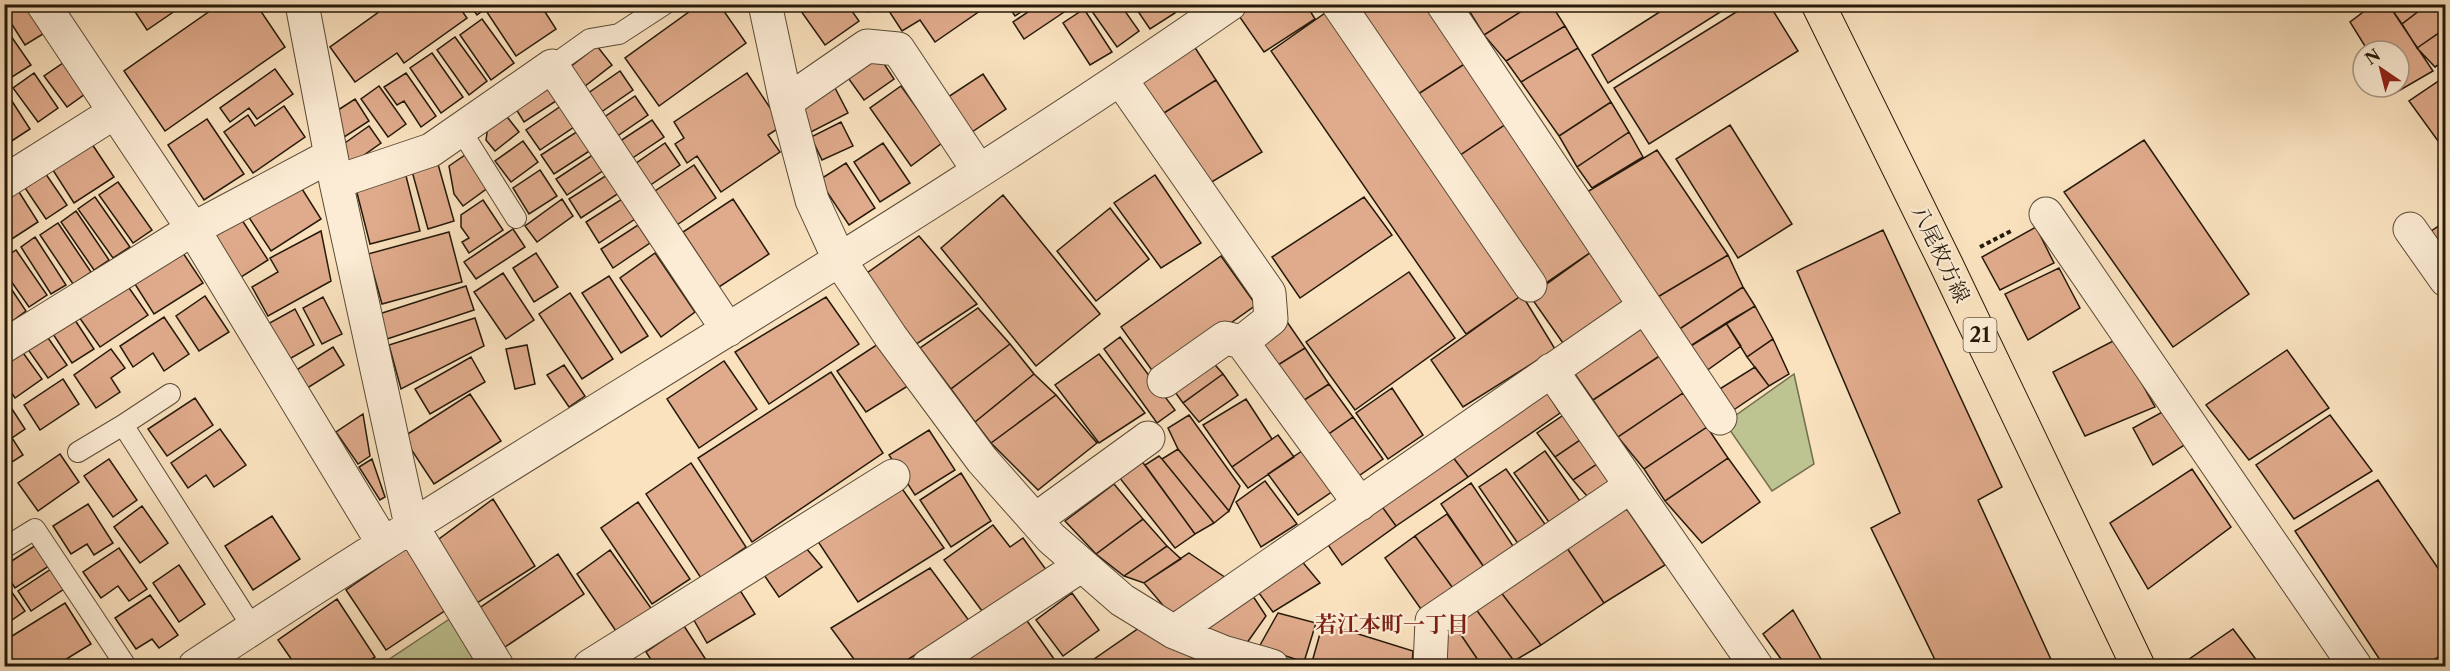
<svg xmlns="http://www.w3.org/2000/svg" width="2450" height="671" font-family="'Libre Caslon Text','Noto Serif JP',serif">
	<rect width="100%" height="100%" fill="#fae2bf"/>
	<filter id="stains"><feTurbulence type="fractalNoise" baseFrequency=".00333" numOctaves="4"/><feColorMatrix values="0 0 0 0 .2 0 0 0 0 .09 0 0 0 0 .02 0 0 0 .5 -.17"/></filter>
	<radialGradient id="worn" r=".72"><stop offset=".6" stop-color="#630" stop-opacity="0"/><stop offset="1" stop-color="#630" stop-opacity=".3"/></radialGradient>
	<path fill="#bec392" stroke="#726e4e" stroke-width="1.5" d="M1794,374L1814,464L1772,491L1725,423Z
		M454,616L482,666H379Z"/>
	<path fill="#e0ab8c" stroke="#251909" stroke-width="1.5" d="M4,4H24L43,34L25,45L4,12Z
		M130,4H185L147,30Z
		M220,4H256L285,47L165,131L124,71Z
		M390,4H457L467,18L404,63L397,53L355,82L330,47Z
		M469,4H540L556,29L516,56L485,9L477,15Z
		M700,4H719L746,43L659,106L625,58Z
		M796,4H847L859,21L825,45Z
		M862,4H880L868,12Z
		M892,4H990L935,42L920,20L902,31L887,8Z
		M1007,4H1032L1015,16Z
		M1040,4H1076L1024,39L1013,22Z
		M1092,4H1120L1139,31L1117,47L1089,7Z
		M1133,4H1170L1175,13L1150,29Z
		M1250,4H1306L1315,19L1264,52L1237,13Z
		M1365,4H1427L1466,63L1412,98L1355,12Z
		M1465,4H1533L1484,35Z
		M1533,4H1551L1565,26L1506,61L1484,35Z
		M1672,4H1733L1608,83L1592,55Z
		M1749,4H1769L1798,51L1649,144L1614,88Z
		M2374,4H2388L2433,71L2395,93L2391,87H2399V51H2368L2350,22Z
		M2388,4H2428L2402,24Z
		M2428,4H2446V28L2417,48L2402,24Z
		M1084,9L1112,52L1090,65L1063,23Z
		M1328,11L1522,295L1466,334L1271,51Z
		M482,19L514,63L491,80L460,35Z
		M4,26L31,65L4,82Z
		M1565,26L1578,48L1521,82L1506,61Z
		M2446,28V60L2435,67L2417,48Z
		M455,37L487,81L469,95L437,50Z
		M1192,43L1216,80L1156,118L1132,83Z
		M597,46L612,65L580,90L565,71Z
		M1578,48L1611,102L1559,136L1521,82Z
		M432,53L463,97L441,113L410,68Z
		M877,53L894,79L864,100L846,75Z
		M63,63L85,94L67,107L44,76Z
		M1466,63L1506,124L1453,160L1412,98Z
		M275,69L293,94L257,119L249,108L230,122L220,108Z
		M620,71L633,90L597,115L584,96Z
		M34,73L58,108L38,122L13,88Z
		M406,73L436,116L421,127L404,101L397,105L384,87Z
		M747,73L782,126L768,135L780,152L721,192L697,156L687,163L675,144L684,138L674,122Z
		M983,74L1006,109L969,134L945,99Z
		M2446,76V152L2409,101Z
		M542,80L556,101L524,122L511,101Z
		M1216,80L1262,152L1205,186L1156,118Z
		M379,86L406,124L388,137L361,99Z
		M834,86L848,113L809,133L795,105Z
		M901,86L942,143L911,166L870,108Z
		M8,95L30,129L4,146V97Z
		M635,96L648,115L613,139L600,120Z
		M355,99L369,121L338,141L335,112Z
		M1611,102L1629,132L1577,167L1559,136Z
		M284,106L305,137L253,173L224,132L248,115L255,126Z
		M561,106L574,127L540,150L526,130Z
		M504,113L519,132L495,151L486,140L488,126Z
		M207,119L244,174L204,200L168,145Z
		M652,120L664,137L628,161L617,143Z
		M841,122L853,146L822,160L811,137Z
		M1506,124L1594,250L1540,287L1453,160Z
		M1730,125L1792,224L1738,258L1676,159Z
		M369,126L381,143L347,167L342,145Z
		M578,131L591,150L554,174L541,155Z
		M1629,132L1643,157L1592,188L1577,167Z
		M88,138L114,177L74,203L49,164Z
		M2144,140L2249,294L2173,347L2064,192Z
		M523,141L538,162L511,182L495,161Z
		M665,143L680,165L646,188L632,166Z
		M883,143L910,183L880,202L854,162Z
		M1657,150L1728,255L1656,298L1582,195Z
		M594,154L604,170L567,195L556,179Z
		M465,155L489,187L463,206L454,194L449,166Z
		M436,157L454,221L428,229L410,164Z
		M846,163L875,208L849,225L819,180Z
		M694,165L716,198L671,229L649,195Z
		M41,167L67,205L46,219L21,182Z
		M540,170L557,196L529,214L513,188Z
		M405,172L420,231L370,244L355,185Z
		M607,175L619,193L581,218L569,199Z
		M1155,175L1201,243L1161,268L1114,203Z
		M297,181L321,219L271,251L246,213Z
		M118,182L152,230L133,243L99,195Z
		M14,184L38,222L4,244V190Z
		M1003,195L1100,314L1036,366L941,248Z
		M95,197L130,247L113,258L78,209Z
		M1364,197L1392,235L1300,298L1272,257Z
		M562,199L573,216L537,242L525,226Z
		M622,199L635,219L599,243L586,222Z
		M733,199L769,254L719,287L683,232Z
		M483,200L503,230L469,253L462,242L469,238L461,227V215Z
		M1110,208L1149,259L1096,301L1057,251Z
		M76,211L109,260L94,270L61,222Z
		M240,217L268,260L238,279L210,235Z
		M2446,221V267L2424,236Z
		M58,223L91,272L73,284L40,235Z
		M638,225L650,243L613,268L601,249Z
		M2036,227L2054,263L2000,290L1982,257Z
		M513,229L525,247L476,279L464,262Z
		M1883,230L2002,487L1978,500L2054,666H1938L1871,528L1900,513L1797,271Z
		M321,231L331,281L268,316L252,287L278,272L270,258Z
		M449,232L462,282L382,304L368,254Z
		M919,236L977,304L915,345L867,273Z
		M35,237L66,285L51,294L21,247Z
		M16,250L47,295L29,307L4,271V258Z
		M181,250L203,283L154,314L133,281Z
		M1594,250L1629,303L1565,346L1530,296Z
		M536,253L558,287L534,302L513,268Z
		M655,253L695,312L661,337L620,278Z
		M1728,255L1743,287L1678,330L1656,298Z
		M1221,256L1256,305L1156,376L1121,327Z
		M2059,268L2080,308L2028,340L2005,294Z
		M1409,272L1455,338L1355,410L1306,342Z
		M503,273L534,320L506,339L474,292Z
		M609,276L648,336L621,353L582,293Z
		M4,278L26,311L11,322L4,312Z
		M127,285L148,315L100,347L79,317Z
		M466,286L474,310L384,340L376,315Z
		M1743,287L1755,306L1691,346L1678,330Z
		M570,293L613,359L582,379L539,314Z
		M1522,295L1555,349L1463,407L1431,360Z
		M205,296L229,332L199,351L176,316Z
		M323,297L342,334L322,344L303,308Z
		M826,297L859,344L769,404L735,352Z
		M1755,306L1773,339L1747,357L1726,323Z
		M978,308L1010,344L951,389L920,348Z
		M295,309L314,345L286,361L266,325Z
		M1283,316L1305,348L1270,370L1249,341Z
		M73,317L94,349L72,363L51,331Z
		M164,317L189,354L164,371L153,353L133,367L120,346Z
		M475,318L484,346L401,389L389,345Z
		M1726,323L1741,346L1702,374L1684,350Z
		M1640,324L1661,355L1593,400L1572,370Z
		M46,335L67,365L48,378L27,348Z
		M1120,337L1175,410L1157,423L1104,349Z
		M1773,339L1789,374L1769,386L1747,357Z
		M2117,339L2155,407L2085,436L2053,372Z
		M881,342L911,384L866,412L837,371Z
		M1010,344L1034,374L975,422L951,389Z
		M527,345L535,384L515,389L506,349Z
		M333,347L344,365L301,392L290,374Z
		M1305,348L1329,384L1295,406L1270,370Z
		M111,349L125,368L111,378L120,392L96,408L74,375Z
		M21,350L42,379L15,398L4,382V362Z
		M2287,350L2329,408L2249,460L2206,405Z
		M1099,354L1145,413L1099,443L1055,385Z
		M1661,355L1683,393L1618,437L1593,400Z
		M471,357L485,382L430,414L415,389Z
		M1209,358L1223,374L1183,403L1170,385Z
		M724,361L757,409L699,448L667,399Z
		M564,365L585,396L569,407L547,375Z
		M1755,367L1769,386L1732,411L1718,390Z
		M831,372L883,453L752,542L698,458Z
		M1034,374L1056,395L991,443L975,422Z
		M1223,374L1238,395L1199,422L1183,403Z
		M63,379L79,404L40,430L24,405Z
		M1329,384L1353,417L1320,440L1295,406Z
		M1543,386L1560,413L1468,477L1449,452Z
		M1392,388L1423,435L1388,459L1356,413Z
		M1683,393L1707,427L1644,469L1618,437Z
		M470,394L501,441L434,484L403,437Z
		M1056,395L1097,443L1038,490L991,443Z
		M195,398L213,425L167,456L148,429Z
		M1246,399L1272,439L1232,467L1203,425Z
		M12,409L25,429L12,438L23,455L4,467V413Z
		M2166,410L2186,444L2153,465L2133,428Z
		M363,414L370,456L358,464L336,432Z
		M1565,414L1583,438L1555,457L1537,433Z
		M1189,415L1240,486L1229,511L1178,449L1168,428Z
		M2330,415L2372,471L2294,519L2256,465Z
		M1353,417L1383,459L1350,482L1320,440Z
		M1707,427L1728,458L1665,501L1644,469Z
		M220,429L246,465L214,487L206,475L188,488L171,463Z
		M929,430L955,470L915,495L889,455Z
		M1278,435L1294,457L1248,488L1232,467Z
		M1583,438L1600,462L1573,480L1555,457Z
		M1178,449L1229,511L1214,523L1162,459Z
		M1302,451L1333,491L1298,515L1268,474Z
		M1545,451L1582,504L1551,525L1514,473Z
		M1449,452L1468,477L1396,526L1378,501Z
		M60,454L79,482L38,511L18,483Z
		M1159,456L1162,459L1214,523L1195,534L1145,465Z
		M1728,458L1760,502L1702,543L1665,501Z
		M109,459L137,500L113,517L84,476Z
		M372,459L385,497L380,500L359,467Z
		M1141,460L1195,534L1175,548L1119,477Z
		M1600,462L1617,487L1593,503L1573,480Z
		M691,463L746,547L701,578L646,494Z
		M1506,469L1547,527L1519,545L1479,487Z
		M2192,469L2231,527L2148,589L2110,523Z
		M961,473L991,521L951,547L920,500Z
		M2378,480L2446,580V653L2422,666H2384L2295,531Z
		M1265,481L1297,524L1261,547L1236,502Z
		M898,483L944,548L858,602L815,537Z
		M1471,483L1515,549L1486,570L1441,504Z
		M1114,484L1143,519L1096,554L1065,521Z
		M493,499L535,566L474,605L439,539Z
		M1378,501L1396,526L1342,565L1324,539Z
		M638,502L690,579L652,604L601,528Z
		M88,504L113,543L94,555L87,544L71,554L53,526Z
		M1624,505L1665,565L1604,603L1565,545Z
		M142,506L168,543L140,563L114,527Z
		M1447,514L1486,570L1455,591L1415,536Z
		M272,516L300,559L253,590L225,546Z
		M1143,519L1167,546L1124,576L1096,554Z
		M993,525L1010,547L1023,538L1047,571L985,615L944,560Z
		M1415,536L1455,591L1423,612L1385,558Z
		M801,542L822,567L779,597L760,569Z
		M36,545L49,566L15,588L4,571V566Z
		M1565,545L1604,603L1541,645L1500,591Z
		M1167,546L1181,559L1144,583L1124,576Z
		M119,548L147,589L129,601L118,586L101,598L83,572Z
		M407,548L446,610L386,650L346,590Z
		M610,550L653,611L618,634L577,574Z
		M1189,553L1226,578L1172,616L1144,583Z
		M558,554L584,594L505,647L478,609Z
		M1300,559L1320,583L1273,612L1256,589Z
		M179,565L205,604L179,622L153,583Z
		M930,568L970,622L897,666H859L831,628Z
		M51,569L64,589L31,611L18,591Z
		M4,581L25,611L9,622L4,615Z
		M736,584L755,614L707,643L691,615Z
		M1247,587L1266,616L1244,647L1202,632Z
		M1500,591L1541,645L1514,661L1475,608Z
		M1072,593L1099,630L1063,656L1036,620Z
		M150,595L178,635L159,648L152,639L136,649L115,618Z
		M337,599L375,657L360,666H296L278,640Z
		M65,603L91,644L55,666H4V641Z
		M1475,608L1514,661L1502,666H1482L1453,623Z
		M1793,610L1825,666H1786L1763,634Z
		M1278,613L1316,623L1304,662L1259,647Z
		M1025,618L1059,666H953Z
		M1323,623L1413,651L1412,666H1326L1312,662Z
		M1453,623L1482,666H1441L1442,631Z
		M684,626L710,666H655L646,652Z
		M1142,626L1167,645L1198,660L1190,666H1084Z
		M2233,629L2261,666H2179Z
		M631,657L638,666H614Z"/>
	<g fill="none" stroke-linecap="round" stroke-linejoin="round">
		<g stroke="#5a4b36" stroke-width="22">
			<path id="service" d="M552,66L590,39L619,34L665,4
				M460,129L516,218
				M123,425L253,628
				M78,452L123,425L170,394
				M4,548L35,529L126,666"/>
		</g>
		<g stroke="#5a4b36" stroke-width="35">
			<path id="minor" d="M43,4L193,229L383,543
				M302,4L336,182L411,525L497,666
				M765,4L786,102L812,200L840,261L891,337L982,460L1051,538L1122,600L1174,632L1223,652L1272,666
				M1338,4L1530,285
				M1443,4L1720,418
				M1121,80L1269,293L1271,319L1242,342L1360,504
				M786,102L867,46L898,49L979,171
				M4,182L115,112
				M336,182L431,150L552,66L728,330
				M2046,214L2355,666
				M2410,229L2446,280
				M4,346L193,229L330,156
				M1551,370L1756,666
				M1164,381L1225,338L1242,342
				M1035,520L1148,438
				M1174,632L1645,306
				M195,666C536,440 893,238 1230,4
				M590,666L893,476
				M928,666L1082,565
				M1430,666L1432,621L1631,486"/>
		</g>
		<g stroke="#251909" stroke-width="35">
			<path id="primary" d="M1818,4L1946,264L2138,666"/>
		</g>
		<path stroke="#251909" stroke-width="4" stroke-dasharray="4.5 3" stroke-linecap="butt" d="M1980,247L2013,230
			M4,495L12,507"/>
		<use href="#service" stroke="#fcecd5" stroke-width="20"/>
		<use href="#minor" stroke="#fcecd5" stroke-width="33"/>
		<use href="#primary" stroke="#fae2bf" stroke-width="33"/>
	</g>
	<g text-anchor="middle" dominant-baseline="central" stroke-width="4.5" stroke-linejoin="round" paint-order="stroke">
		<rect fill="#fcecd5" stroke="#665846" stroke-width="1.5" x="1963.5" y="318" width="33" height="34" rx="4.5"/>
		<g font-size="20" font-weight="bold" fill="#251909">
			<text x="1980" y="335">21</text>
		</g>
		<g font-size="21" fill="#251909" stroke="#fcecd5">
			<text transform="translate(1941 254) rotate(64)">八尾枚方線</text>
		</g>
		<g font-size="22" font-weight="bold" fill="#7a1f14" stroke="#fcecd5">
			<text x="1392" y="624">若江本町一丁目</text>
		</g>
	</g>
	<rect width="2450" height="671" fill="none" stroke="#fae2bf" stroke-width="24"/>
	<rect x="6" y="6" width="2438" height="659" fill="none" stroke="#251909" stroke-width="3"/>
	<rect x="12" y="12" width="2426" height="647" fill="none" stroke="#251909" stroke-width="1.5"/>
	<g transform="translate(2381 69) rotate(325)"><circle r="28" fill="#fcecd5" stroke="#a69883" stroke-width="1.5"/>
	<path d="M0-4.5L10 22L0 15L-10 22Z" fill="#8f2418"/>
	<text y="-9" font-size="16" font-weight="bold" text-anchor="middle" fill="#251909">N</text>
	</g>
	<rect width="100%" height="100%" filter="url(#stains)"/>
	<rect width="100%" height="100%" fill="url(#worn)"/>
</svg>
